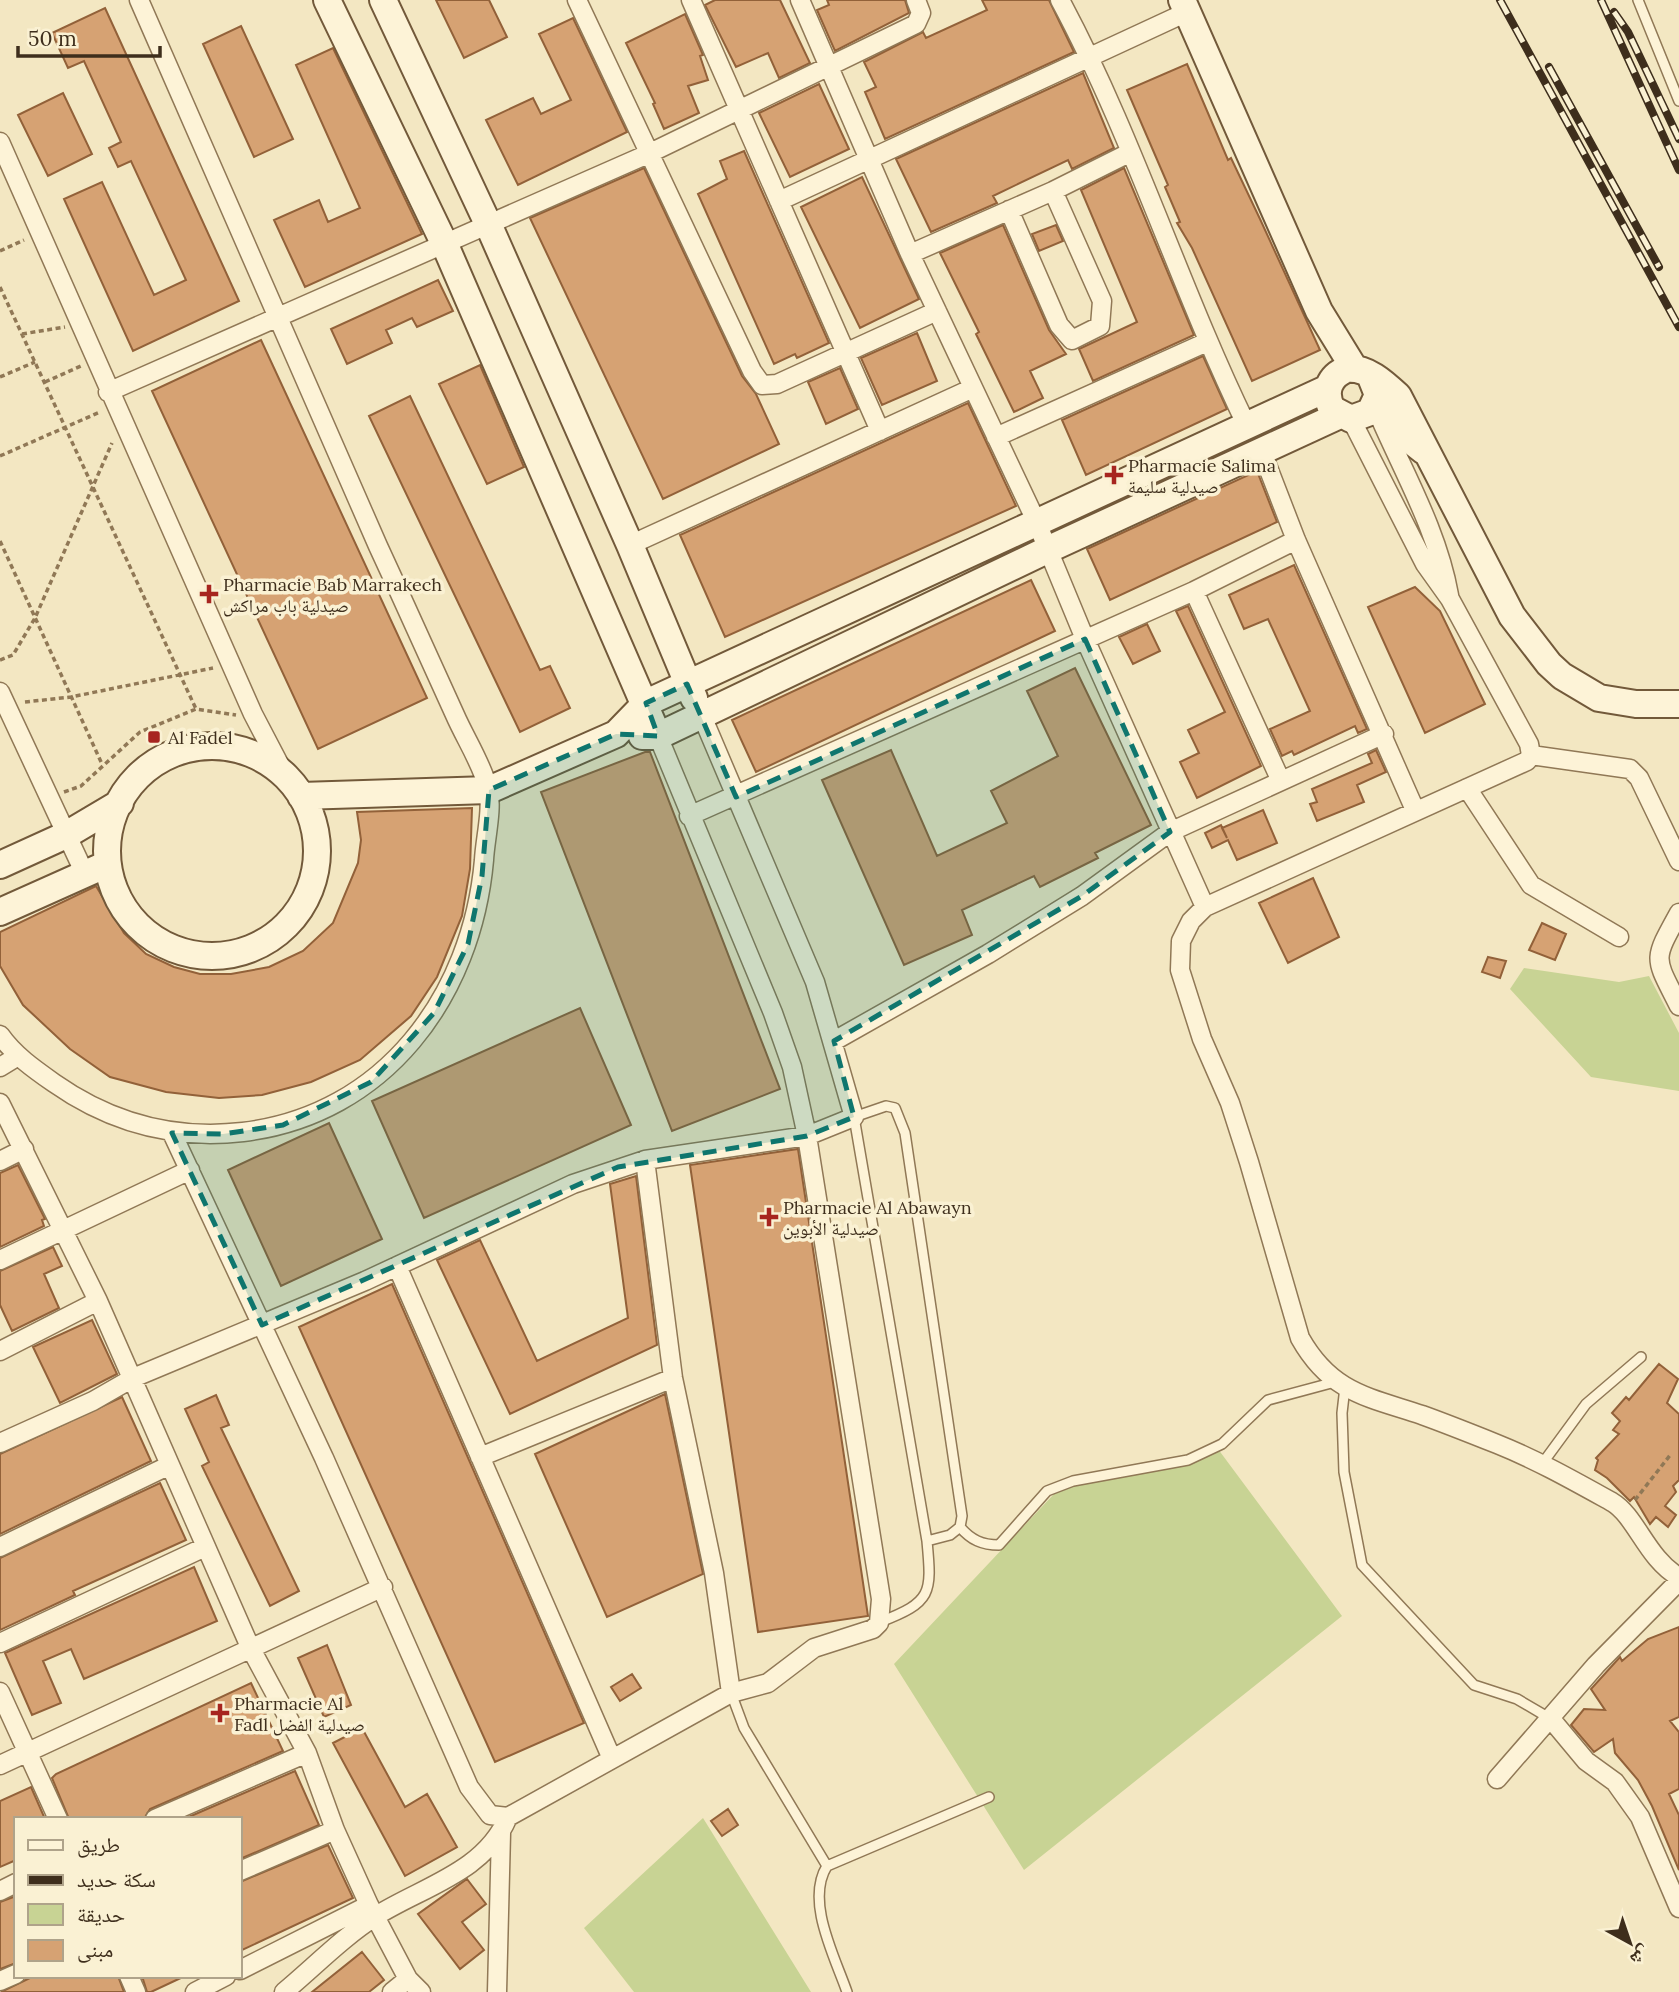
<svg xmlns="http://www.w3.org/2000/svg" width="1679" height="1992" font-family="Lora,'Noto Naskh Arabic',serif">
	<rect width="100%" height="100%" fill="#f3e7c2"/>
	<path fill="#c8d394" d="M1524,968L1619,982L1649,976L1679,1033V1091L1591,1077L1510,989Z
		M1218,1449L1342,1616L1024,1870L894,1664L1070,1477Z
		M703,1818L811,1992H634L584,1928Z"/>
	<path fill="#d6a273" stroke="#926139" stroke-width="2" d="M436,0H489L507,37L464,58Z
		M715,0H780L810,63L779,78L768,53L736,67L705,5Z
		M827,0H905L909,13L835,51L817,10L829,5Z
		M982,0H1049L1074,52L885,139L865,92L876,87L864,62L923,32L926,38L987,10Z
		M105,8L239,301L133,351L64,199L102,182L154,295L186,280L131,161L118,167L109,148L121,142L84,61L68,68L52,33Z
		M685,14L703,55L700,56L708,80L688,86L699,113L664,129L653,104L655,103L626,43Z
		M573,18L627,132L518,185L486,120L533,98L541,114L571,100L539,34Z
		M241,26L293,139L254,157L203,44Z
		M333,48L422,234L305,287L274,220L319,200L328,222L360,208L296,65Z
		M1187,64L1228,160L1231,158L1260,219L1320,350L1252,381L1192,248L1177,223L1180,222L1165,187L1168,185L1127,90Z
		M1083,73L1114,148L1072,169L1068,160L993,196L997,203L931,232L896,159Z
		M819,84L849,149L790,177L759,113Z
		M63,93L92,154L48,176L18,115Z
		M744,151L829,343L797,358L795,354L774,364L698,194L727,179L720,161Z
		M644,168L742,376L756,394L779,444L663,499L530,218Z
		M1124,168L1194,335L1093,381L1079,349L1137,322L1081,190Z
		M862,177L919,299L860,328L801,207Z
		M1003,225L1049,330L1066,354L1030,371L1043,398L1014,412L976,334L979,332L940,253Z
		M1056,225L1063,241L1039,251L1032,234Z
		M438,280L453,311L417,327L412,318L386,330L392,343L347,364L331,329Z
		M917,333L937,381L882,405L861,358Z
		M261,340L427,698L318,749L152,391Z
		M1203,356L1227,409L1086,475L1062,420Z
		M480,365L524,467L487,484L439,384Z
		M840,368L858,409L826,424L808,382Z
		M410,396L540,670L550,666L570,708L520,732L369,416Z
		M968,403L1016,506L725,637L680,535Z
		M1257,471L1277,522L1110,600L1087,549Z
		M1294,565L1367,729L1358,733L1355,726L1294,755L1292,751L1282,756L1270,729L1310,711L1268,619L1244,629L1229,595Z
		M1031,580L1055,631L756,772L732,720Z
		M1415,587L1440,611L1485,704L1425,733L1368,607Z
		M1188,606L1261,766L1197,798L1180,762L1199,753L1188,730L1225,712L1176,611Z
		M1147,624L1160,651L1133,664L1119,637Z
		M1075,668L1151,825L1095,853L1098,858L1040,887L1034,876L962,910L972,935L904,965L822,780L891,750L937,856L1007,823L991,791L1058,756L1027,691Z
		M1376,750L1386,772L1357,785L1364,802L1317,821L1310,804L1317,802L1312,789L1372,763L1368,754Z
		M645,752H650L780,1089L672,1131L541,792Z
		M472,808L470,869L462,916L437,977L411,1016L360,1060L311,1082L262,1095L219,1098L166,1092L110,1077L70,1049L23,1005L0,966V932L96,886L124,933L146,954L174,967L200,974H231L269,967L303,951L333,923L358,863L361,840L357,812Z
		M1263,810L1277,843L1237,860L1228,840L1212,848L1205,833L1221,825L1227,838L1222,828Z
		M1313,878L1339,937L1288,963L1259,903Z
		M1542,923L1566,934L1555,960L1529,950Z
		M1488,957L1506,961L1500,978L1482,972Z
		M580,1008L631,1125L424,1218L372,1101Z
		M329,1123L382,1239L281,1286L228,1170Z
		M798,1149L868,1616L758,1632L690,1165Z
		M18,1165L45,1219L42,1220L44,1226L0,1247V1173Z
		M636,1176L657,1345L510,1414L437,1260L480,1240L537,1361L628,1318L610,1184Z
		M53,1247L62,1266L44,1274L59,1308L12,1331L0,1305V1271Z
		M392,1284L584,1723L495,1762L299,1327Z
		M92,1320L117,1374L60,1403L33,1347Z
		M1659,1364L1678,1379L1667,1403L1679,1414V1480L1673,1486L1676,1492L1665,1506L1676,1515L1668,1527L1656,1517L1650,1524L1634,1497L1630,1501L1607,1478L1595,1470L1598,1460L1596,1458L1619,1434L1613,1430L1620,1421L1612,1413L1626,1397L1629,1400Z
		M665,1394L703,1574L607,1617L535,1454Z
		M216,1395L229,1425L221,1428L299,1591L270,1606L202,1466L209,1462L185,1409Z
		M122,1397L151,1461L0,1534V1454Z
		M160,1483L186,1540L73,1591L75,1595L0,1630V1558Z
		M194,1567L217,1621L84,1679L71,1649L43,1661L61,1703L32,1715L5,1653Z
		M1679,1627V1717L1670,1721L1679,1732V1789L1669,1794L1679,1815V1870L1652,1806L1638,1780L1615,1753L1613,1739L1594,1752L1571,1725L1584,1709L1605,1710L1591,1689L1620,1657L1622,1661L1648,1639Z
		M327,1645L351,1705L324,1717L298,1658Z
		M632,1674L641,1688L620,1701L611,1687Z
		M251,1683L283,1751L150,1809L144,1819H69L52,1778L56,1774Z
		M362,1728L405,1807L427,1794L457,1847L405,1876L333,1743Z
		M295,1771L319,1825L240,1859V1819H184Z
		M31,1787L45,1819H16V1860L0,1867V1801Z
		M728,1809L738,1825L722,1836L711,1821Z
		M328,1845L353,1898L240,1951V1882Z
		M467,1879L486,1904L462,1922L484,1950L460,1969L418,1914Z
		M16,1896V1963L0,1969V1902Z
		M362,1952L384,1980L369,1992H312Z
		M34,1976H118L124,1992H1Z
		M142,1976H185L151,1992H147Z"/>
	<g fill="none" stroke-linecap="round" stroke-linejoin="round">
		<g stroke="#907856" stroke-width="12">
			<path id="lane" d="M1638,0L1679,101
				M1345,1387L1342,1413L1344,1472L1362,1565L1474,1685L1517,1699L1551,1719
				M1542,1464L1586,1404L1641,1357
				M960,1527C971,1540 982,1545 999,1545L1047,1491L1073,1481L1188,1460L1222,1444L1268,1400L1335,1382
				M880,1622C932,1602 932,1594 927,1541L854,1117L886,1106L895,1108L905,1133L962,1516L960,1527L950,1535L927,1541
				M731,1693L744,1728L827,1866
				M847,1992C835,1957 805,1901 827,1866L989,1797"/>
		</g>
		<g stroke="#907856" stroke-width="21">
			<path id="street" d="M577,0L752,371L762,385L777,384L937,311
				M691,0L880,431
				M800,0L910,254L1037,523L1085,639L1205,907
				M1060,0C1133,136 1179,286 1246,424
				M0,142L253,714L287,779
				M779,201L1187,12
				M1009,210L1059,325L1072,340L1100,326L1102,301L1053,191
				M910,254L1053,191L1129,153
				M108,392L648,154L916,24L921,13L916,0
				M1351,419L1425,564L1450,599L1529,744L1531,755
				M1381,420C1406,477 1438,533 1449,595
				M996,437L1207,342
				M1262,452L1296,540L1415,810
				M630,545L973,388
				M1194,591L1280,779
				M0,692L85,874
				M1531,755L1527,761L1205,907L1191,921L1181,941L1180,970L1202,1039L1230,1103L1249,1162L1300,1338C1331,1393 1368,1397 1422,1415C1447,1424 1472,1434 1497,1444C1537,1460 1574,1481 1612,1502C1636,1516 1647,1559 1679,1577
				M1531,755L1630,769L1639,778L1679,861
				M1467,788L1531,885L1619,937
				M689,816L1194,591L1296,540
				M1679,913C1652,962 1654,956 1679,1006
				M0,1035C14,1055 34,1069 54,1083C111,1123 173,1140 243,1132C385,1115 472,996 484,860C485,839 493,809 488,788C482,764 465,738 455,715C429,658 404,602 378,546C297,365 218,183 139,0
				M834,1041L988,954L1082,896L1170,832L1384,734
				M0,1067L18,1056
				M0,1103L98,1301L250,1647L307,1753L335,1830L369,1905L408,1979L421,1992
				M172,1133L324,1458L469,1787L490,1815L508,1817L731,1693L768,1683L814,1648L873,1629L879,1623L881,1599L807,1136L792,1067L773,1013L658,736
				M645,1160L673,1378L714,1573L731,1693
				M0,1161L24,1149
				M0,1260L190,1170
				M397,1266L612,1759
				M0,1351L98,1301
				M0,1443L93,1401L133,1378L365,1281L573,1184L645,1160L807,1136L854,1117L815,982L702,716
				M480,1457L673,1378
				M0,1547L170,1465
				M0,1643L205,1547
				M0,1692L58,1819
				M1551,1719L1586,1761L1615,1782L1640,1817L1679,1908
				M0,1765L383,1587
				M1497,1779L1596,1665L1679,1581
				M155,1819L307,1753
				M240,1871L335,1830
				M0,1891L16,1883
				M240,1970L369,1905
				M129,1976L136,1992
				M0,1981L16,1974
				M195,1992L226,1976
				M284,1992C314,1967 343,1937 376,1916C422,1887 485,1872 508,1817
				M392,1992L408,1979
				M497,1992L501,1833"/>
		</g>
		<g stroke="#72593a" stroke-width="30">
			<path id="secondary" d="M327,0L445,245L658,736
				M383,0L489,226L630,545L694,698
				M1182,0L1319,311L1354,368
				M1370,375L1378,395L1370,412L1351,419L1332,409C1323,392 1329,376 1347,369C1367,367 1384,383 1398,396L1512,616L1549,664L1562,676L1599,698L1636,704H1679
				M1376,402L1396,429L1424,451
				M642,736H658L1047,550L1340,415
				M107 851a105 105 0 1 1 210 0a105 105 0 1 1-210 0Z
				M301,796L489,790L616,734L646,703L1328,388
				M0,865L66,835L120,803
				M0,912L105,865"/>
		</g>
		<path stroke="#907856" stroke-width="3.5" stroke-dasharray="5 3.5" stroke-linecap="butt" d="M0,251L24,240
			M0,287L196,709
			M22,334L65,327
			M0,377L35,362
			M45,382L81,366
			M0,456L100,412
			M0,541L102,764
			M0,660L13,655L35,618L112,443
			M25,702L71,697L213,668
			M64,792L81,786L140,732L196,709L236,715
			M1635,1500L1671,1454"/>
		<use href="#lane" stroke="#fdf3d7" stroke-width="9"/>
		<use href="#street" stroke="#fdf3d7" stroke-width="18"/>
		<use href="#secondary" stroke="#fdf3d7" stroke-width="26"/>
		<g stroke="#3e2e1c" stroke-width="8">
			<path id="rail" d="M1500,0L1679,327
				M1601,0L1679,170
				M1614,12L1628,32L1679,139
				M1549,67L1659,267"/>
		</g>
		<use href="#rail" stroke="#faf1d3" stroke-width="5" stroke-dasharray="16" stroke-linecap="butt"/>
	</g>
	<path fill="#0f766e" fill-opacity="0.2" stroke="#0f766e" stroke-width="5" stroke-dasharray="14 9" stroke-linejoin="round" d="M1085,639L1170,832L1082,896L834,1041L854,1117L807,1136L618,1167L262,1325L172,1133L223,1134L283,1125L371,1082L434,1013L468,944L482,876L489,790L616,734L658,736L646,703L687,684L736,797Z"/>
	<g fill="#a7251f" stroke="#faf1d3" stroke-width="2.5">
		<path d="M1110.5 464.5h7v7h7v7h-7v7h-7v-7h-7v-7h7z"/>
		<path d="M205.5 583.5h7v7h7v7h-7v7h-7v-7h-7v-7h7z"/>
		<rect x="147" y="730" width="14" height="14" rx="3.5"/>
		<path d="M765.5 1206.5h7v7h7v7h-7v7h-7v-7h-7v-7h7z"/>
		<path d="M216.5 1702.5h7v7h7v7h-7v7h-7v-7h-7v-7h7z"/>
	</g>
	<g text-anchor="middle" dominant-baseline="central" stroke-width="7" stroke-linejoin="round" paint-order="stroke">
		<g font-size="18" fill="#3e2e1c" stroke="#faf1d3" text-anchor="start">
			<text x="1128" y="465">Pharmacie Salima<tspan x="1128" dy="21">صيدلية سليمة</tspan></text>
			<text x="223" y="584">Pharmacie Bab Marrakech<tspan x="223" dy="21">صيدلية باب مراكش</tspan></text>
			<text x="168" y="737">Al Fadel</text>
			<text x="783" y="1207">Pharmacie Al Abawayn<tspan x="783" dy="21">صيدلية الأبوين</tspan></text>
			<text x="234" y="1703">Pharmacie Al<tspan x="234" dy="21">Fadl صيدلية الفضل</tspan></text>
		</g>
	</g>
	<rect x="14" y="1817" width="228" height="161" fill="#faf1d3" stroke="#afa38a" stroke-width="2"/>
	<rect x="28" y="1840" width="35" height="10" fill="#fdf3d7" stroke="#afa38a" stroke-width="2"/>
	<text x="77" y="1852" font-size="21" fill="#3e2e1c">طريق</text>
	<rect x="28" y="1875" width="35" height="10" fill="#3e2e1c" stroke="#afa38a" stroke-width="2"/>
	<text x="77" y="1887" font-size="21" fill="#3e2e1c">سكة حديد</text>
	<rect x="28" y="1904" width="35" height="21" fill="#c8d394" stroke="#afa38a" stroke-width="2"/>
	<text x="77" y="1922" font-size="21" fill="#3e2e1c">حديقة</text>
	<rect x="28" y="1940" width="35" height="21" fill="#d6a273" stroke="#afa38a" stroke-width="2"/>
	<text x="77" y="1957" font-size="21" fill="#3e2e1c">مبنى</text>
	<g transform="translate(1630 1943) rotate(140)" stroke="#faf1d3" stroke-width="5" paint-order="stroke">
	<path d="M0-5L12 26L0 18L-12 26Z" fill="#3e2e1c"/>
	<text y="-10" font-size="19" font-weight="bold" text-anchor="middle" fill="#3e2e1c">ش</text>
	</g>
	<path d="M18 46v10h142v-10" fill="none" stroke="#3e2e1c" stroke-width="3.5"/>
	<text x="28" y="46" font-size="21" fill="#3e2e1c" stroke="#faf1d3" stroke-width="5" paint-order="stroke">50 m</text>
</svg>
